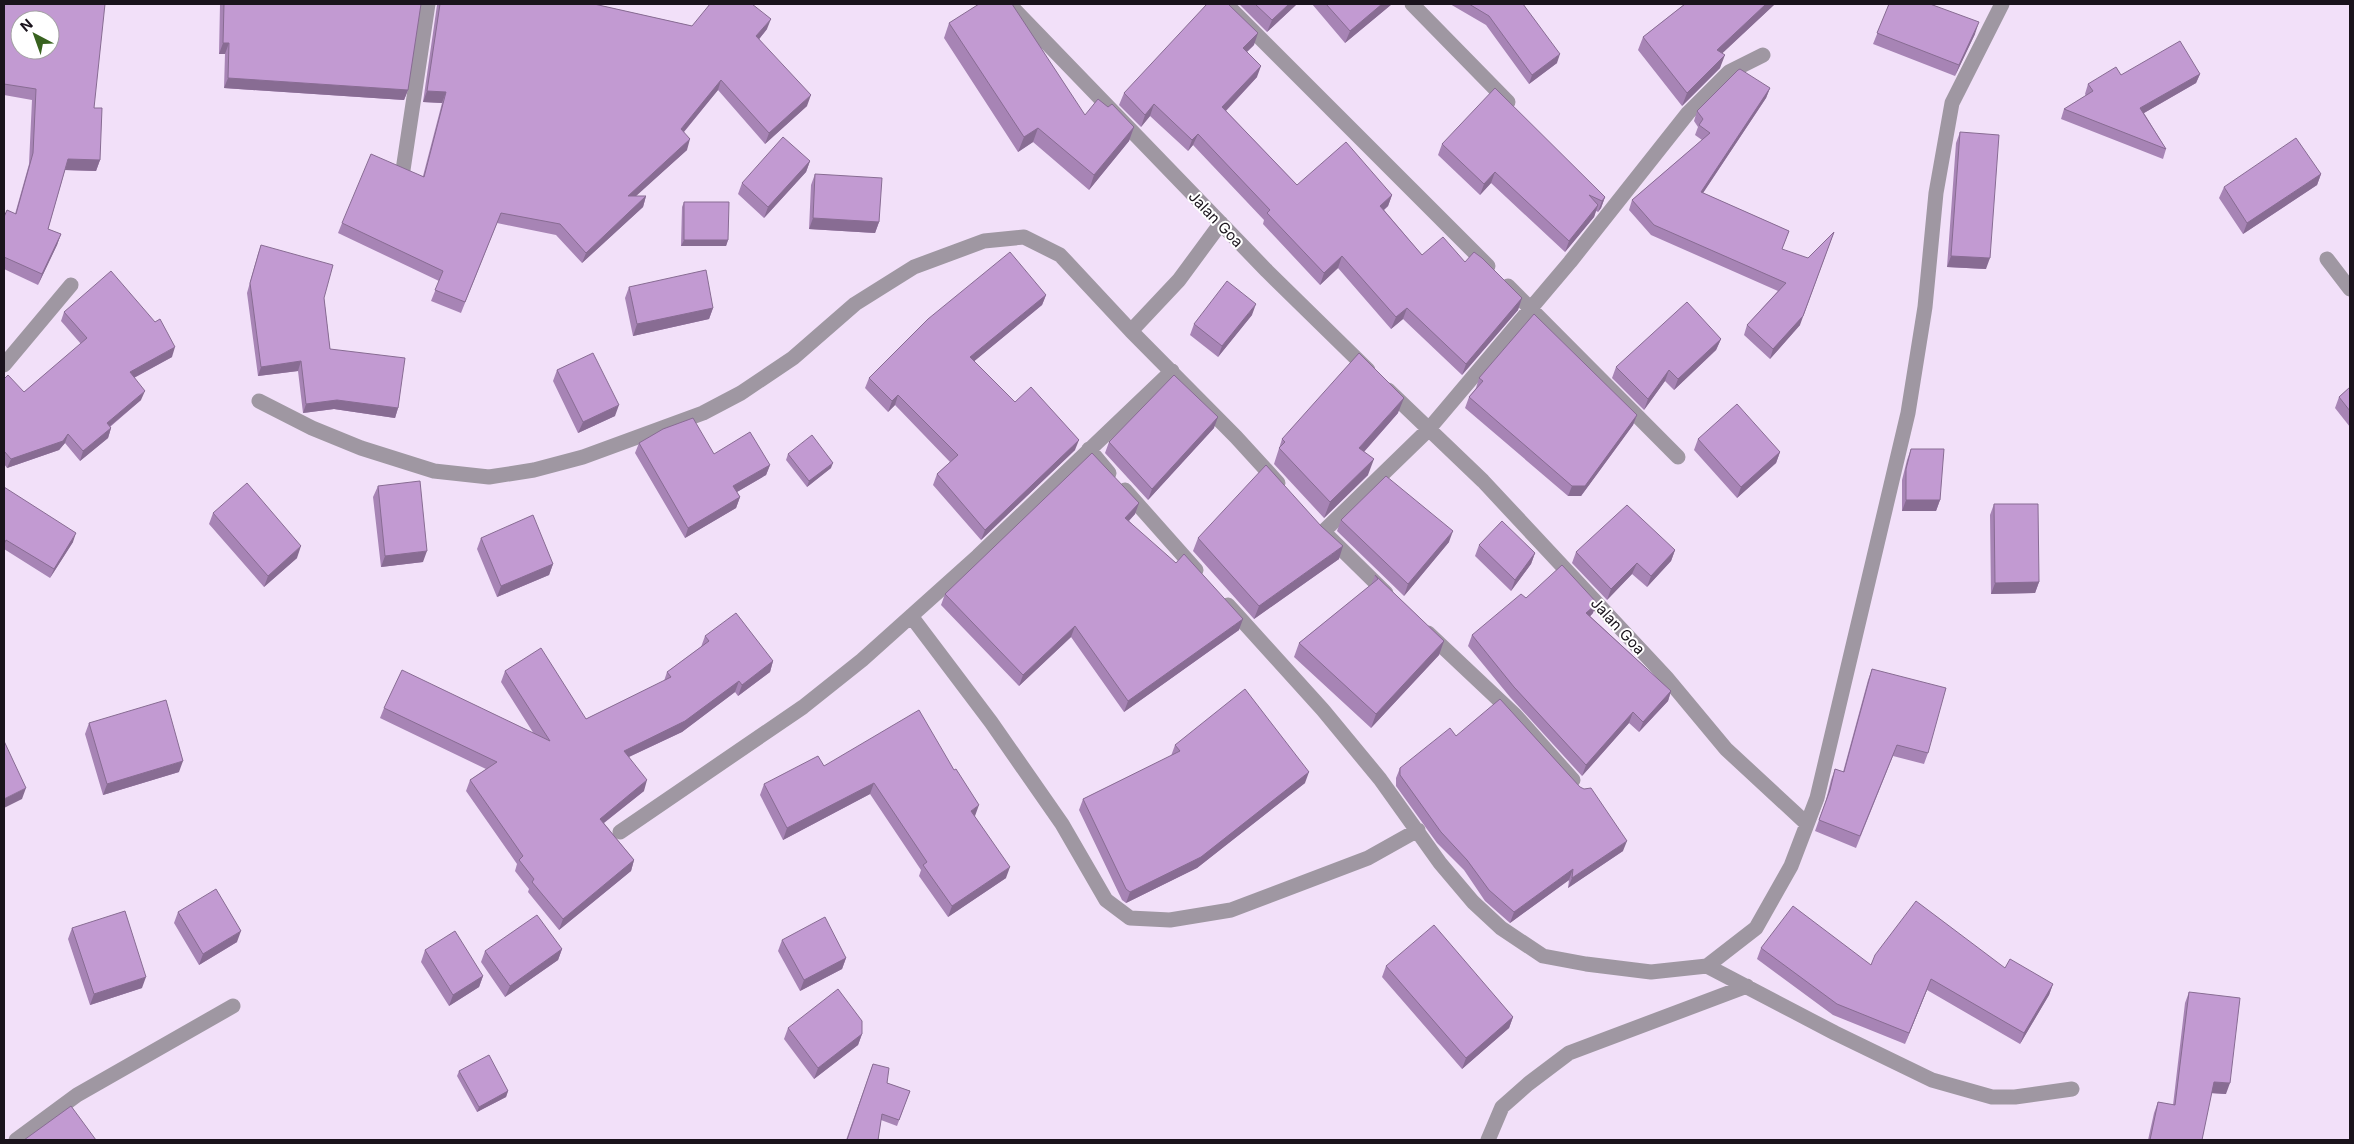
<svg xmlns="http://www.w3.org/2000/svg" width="2354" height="1144" font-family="Inter,sans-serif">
	<rect width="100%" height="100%" fill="#f2e0f9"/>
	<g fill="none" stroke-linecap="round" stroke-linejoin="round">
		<path stroke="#9f97a2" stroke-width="15" d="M1009,4L1267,271L1368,370
			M1226,4L1488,266
			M1412,4L1508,102
			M403,170L428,4
			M2327,259L2350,289
			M1508,286L1678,457
			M1131,331L1236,437L1278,483
			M4,365L71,285
			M1388,390L1483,481L1666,677L1726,749L1807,824
			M259,401L312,428L361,448L434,471L489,477L534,470L583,457L703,413L741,393L793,358L855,304L914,267L984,241L1024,237L1060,255L1131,331L1179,280L1221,223
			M1089,449L1109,473
			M1125,490L1196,570
			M1323,532L1428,430L1570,262L1688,113L1729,72L1763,55
			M1328,536L1386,593
			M1228,605L1323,710L1380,779L1440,863L1473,902L1501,928L1543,956L1586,964L1651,972L1707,966L1756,928L1791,866L1817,798L1908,413L1925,307L1936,193L1952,103L2002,4
			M911,616L991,722L1062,824L1106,900L1130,918L1170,920L1231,910L1368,858L1418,830
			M1428,633L1515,715L1573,780
			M620,832L803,707L862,660L978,556L1172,371
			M1707,966L1835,1033L1932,1080L1992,1097H2015L2072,1089
			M16,1140L77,1095L233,1006
			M1488,1140L1502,1107L1528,1084L1569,1053L1747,986"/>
	</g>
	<path fill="#a784b5" d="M4,4L94,108L100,160L96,171L65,170L48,229L61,234L57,245L38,285L4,269V217L15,214L29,164L32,100L4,95Z
		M220,4H421L408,90L404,100L224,88L225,54H219Z
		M437,4H594L692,26L767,29L759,39L807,106L765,144L718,90L684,132L687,150L635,196H646L643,207L582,263L556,235L497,223L461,313L431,301L439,281L338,233L342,223L423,176L442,103L423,102L437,5Z
		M1239,4H1297L1267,32Z
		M1312,4H1392L1345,43Z
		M1450,4H1523L1557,63L1529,84L1486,25Z
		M1685,4H1775L1722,53L1720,68L1682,106L1638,50L1643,37Z
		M1889,4L1975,34L1955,76L1873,44Z
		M949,23L1085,115L1108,107L1134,127L1129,141L1089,190L1033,142L1018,152L944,38Z
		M1254,45L1247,52L1257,77L1226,111L1297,185L1392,195L1388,206L1384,210L1422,255L1465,262L1522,298L1518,310L1462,375L1403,319L1391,329L1338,268L1320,285L1263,224L1264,220L1193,145L1188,151L1150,116L1141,127L1119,105L1124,93Z
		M2200,74L2196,83L2144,113L2166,149L2163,159L2061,119L2064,109L2086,96L2085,94L2088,84L2121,75Z
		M1770,88L1766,98L1703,193L1789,231L1782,249L1800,325L1770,359L1744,335L1747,325L1778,291L1651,235L1629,210L1632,200L1702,140L1695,135L1698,127L1694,121L1697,111Z
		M1960,132L1986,269L1947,267L1956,143Z
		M1442,144L1605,197L1601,208L1598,212L1596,211L1594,217L1565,252L1491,183L1480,195L1438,155Z
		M810,161L806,172L764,218L738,194L742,183Z
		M815,174L879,222L875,233L809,229L811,185Z
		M2321,174L2317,185L2243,234L2219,198L2224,187Z
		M684,202L728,240L726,246H681L682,207Z
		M261,245L324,298L330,349L398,408L395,418L334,409L303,413L298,371L258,376L247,293L258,254Z
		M629,287L713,308L709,319L633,336L625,298Z
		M1046,295L1042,305L974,361L1015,402L1075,450L981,540L933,485L937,474L950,462L895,405L888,412L865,388L869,378Z
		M64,312L172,357L134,378L141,400L110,427L111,428L108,438L80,461L65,443L59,450L7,468L4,464V379L24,392L81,344L61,321Z
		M1252,315L1218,357L1190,335L1194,324Z
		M1721,339L1716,350L1674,390L1665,381L1644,410L1612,378L1616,367Z
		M557,370L615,416L578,433L553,381Z
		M1479,378L1637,415L1633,425L1581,496H1568L1465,408L1469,397L1476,388Z
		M2350,387V427L2335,408L2339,397Z
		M1398,413L1364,452L1368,475L1324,518L1274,464L1282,439Z
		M1214,428L1148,500L1105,453L1109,442Z
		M1698,439L1780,452L1776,463L1737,498L1694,450Z
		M639,443L714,454L770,465L766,475L737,492L740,497L736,508L685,538L635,453Z
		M1911,449L1940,500L1936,511H1902V480L1907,460Z
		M788,454L831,468L807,487L786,460Z
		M378,486L423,562L381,567L373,497Z
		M4,487L73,542L50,578L4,549Z
		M1139,503L1135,514L1129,521L1239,630L1124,712L1071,637L1019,686L941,605L945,594Z
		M1994,504L2039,582L2035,593L1991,594L1990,515Z
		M213,513L297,558L264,587L209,524Z
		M1341,520L1449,542L1404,596L1337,531Z
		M481,538L553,564L549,575L497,597L477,549Z
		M1198,538L1339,559L1254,619L1193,551Z
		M1479,545L1535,553L1531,564L1511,591L1475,556Z
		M1675,550L1671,561L1647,587L1632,574L1607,600L1572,563L1576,552Z
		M1375,575L1444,641L1439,655L1371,728L1294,657L1299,643L1371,585Z
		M1526,598L1593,613L1590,616L1671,691L1668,701L1639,732L1629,723L1582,776L1510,697L1468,646L1472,635Z
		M705,636L773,661L770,672L738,696L735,692L682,732L629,757L644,791L604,823L634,860L631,871L559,930L528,892L529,889L515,871L517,864L466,791L470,780L486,769L380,718L384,708L534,734L501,682L505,671L586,719L664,681L667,672L701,647Z
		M1872,669L1928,753L1924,764L1893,756L1856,848L1815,831L1826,800L1831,780L1835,769L1843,772L1868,680Z
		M89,723L179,772L103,795L85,734Z
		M1175,745L1305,783L1197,868L1126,903L1122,900L1079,810L1083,799L1171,756Z
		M824,766L975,816V817L1006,878L948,917L919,876L921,870L870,794L783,840L760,795L764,784Z
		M1400,768L1623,851L1568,888L1569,880L1510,923L1485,901L1464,870L1437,843L1396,786V778Z
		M178,912L237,942L199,965L174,923Z
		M72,928L142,988L90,1005L68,939Z
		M782,940L846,958L842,969L800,991L778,951Z
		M1761,948L1871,965L2005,968L2053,984L2049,995L2020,1044L1927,990L1905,1044L1833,1015L1757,959Z
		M562,949L558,960L505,997L481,962L485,951Z
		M425,950L483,976L479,987L449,1006L421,962Z
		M1386,966L1513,1017L1509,1028L1462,1069L1382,977Z
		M2189,992L2226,1094L2211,1093L2202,1140H2148L2154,1113L2158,1102L2173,1105L2185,1003Z
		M788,1028L862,1034L858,1045L814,1079L784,1039Z
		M873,1064L887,1083L910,1091L897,1126L881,1120L878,1140H846Z
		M459,1071L508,1091L506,1097L477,1112L457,1076Z"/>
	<path fill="#886c93" d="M1289,4H1297L1267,32L1272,20Z
		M1382,4H1392L1345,43L1350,31Z
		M1766,4H1775L1712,63L1717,50Z
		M771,19L767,29L753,47L756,36Z
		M1979,22L1975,34L1955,76L1959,65Z
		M1258,33L1254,45L1238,60L1243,48Z
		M223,43H229L225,54H219Z
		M1560,54L1557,63L1529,84L1532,75Z
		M1725,55L1720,68L1682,106L1687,93Z
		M1261,66L1257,77L1218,119L1222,107Z
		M2200,74L2196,83L2137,117L2140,108Z
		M228,78L408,90L404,100L224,88Z
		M721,80L718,90L677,140L681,129Z
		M1770,88L1766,98L1697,202L1701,192Z
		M427,91L446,92L442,103L423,102Z
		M811,95L807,106L765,144L769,133Z
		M1154,104L1150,116L1141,127L1145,115Z
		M1134,127L1129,141L1089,190L1094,175Z
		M1038,128L1033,142L1018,152L1024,137Z
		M1198,134L1193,145L1188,151L1192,140Z
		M690,139L687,150L624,207L628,196Z
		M68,159L100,160L96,171L65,170Z
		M810,161L806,172L764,218L768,207Z
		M1495,172L1491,183L1480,195L1484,184Z
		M2321,174L2317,185L2243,234L2247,223Z
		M1392,195L1388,206L1375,218L1380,206Z
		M646,196L643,207L582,263L586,253Z
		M1605,197L1601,208L1598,212L1602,201Z
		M1598,205L1594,217L1565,252L1569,241Z
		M813,218L879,222L875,233L809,229Z
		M1834,232L1800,325L1770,359L1773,349Z
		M61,234L57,245L38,285L42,274Z
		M684,240H728L726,246H681Z
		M1342,256L1338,268L1320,285L1324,273Z
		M1951,256L1990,258L1986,269L1947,267Z
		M1046,295L1042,305L966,368L970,357Z
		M1522,298L1518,310L1462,375L1466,364Z
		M1256,304L1252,315L1218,357L1222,346Z
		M713,308L709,319L633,336L637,324Z
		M1407,308L1403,319L1391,329L1396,317Z
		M1721,339L1716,350L1674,390L1678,379Z
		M175,347L172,357L126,382L130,372Z
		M301,361L298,371L258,376L261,367Z
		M1669,370L1665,381L1644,410L1648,399Z
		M145,391L141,400L103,432L107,423Z
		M898,395L895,405L888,412L892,401Z
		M1404,398L1398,413L1353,464L1359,448Z
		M337,400L398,408L395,418L334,409L303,413L306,404Z
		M619,405L615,416L578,433L583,422Z
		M1637,415L1633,425L1581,496H1568L1572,486Z
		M1218,417L1214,428L1148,500L1152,489Z
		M111,428L108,438L80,461L83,451Z
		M68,434L65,443L59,450L7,468L11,459Z
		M1079,440L1075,450L981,540L985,530Z
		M1780,452L1776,463L1737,498L1741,487Z
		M1374,459L1368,475L1324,518L1330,502Z
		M833,463L831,468L807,487L809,481Z
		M770,465L766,475L730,496L733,486Z
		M740,497L736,508L685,538L688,528Z
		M1906,500H1940L1936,511H1902Z
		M1139,503L1135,514L1121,529L1125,518Z
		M1453,531L1449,542L1404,596L1408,584Z
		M76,533L73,542L50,578L54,569Z
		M301,546L297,558L264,587L268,576Z
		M1343,546L1339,559L1254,619L1259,606Z
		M1675,550L1671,561L1647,587L1651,576Z
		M427,551L423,562L381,567L385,556Z
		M1535,553L1531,564L1511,591L1515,580Z
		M1637,563L1632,574L1607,600L1611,589Z
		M553,564L549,575L497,597L501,586Z
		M2039,582L2035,593L1991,594L1995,583Z
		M1597,603L1593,613L1583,624L1586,613Z
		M1243,619L1239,630L1124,712L1128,701Z
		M1075,626L1071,637L1019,686L1023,675Z
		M1444,641L1439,655L1371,728L1376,714Z
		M773,661L770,672L738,696L742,685Z
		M739,681L735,692L682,732L620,761L624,751Z
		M1671,691L1668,701L1639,732L1643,722Z
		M1633,712L1629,723L1582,776L1586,765Z
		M183,761L179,772L103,795L107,784Z
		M1309,772L1305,783L1197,868L1126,903L1130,892Z
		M647,780L644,791L596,829L600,819Z
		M874,783L870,794L783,840L787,828Z
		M26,788L22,799L4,808V799Z
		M979,805L975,816L967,822L971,811Z
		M1627,841L1623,851L1568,888L1572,878Z
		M634,860L631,871L559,930L563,919Z
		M1010,867L1006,878L948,917L952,906Z
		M1573,869L1569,880L1510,923L1514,912Z
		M241,931L237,942L199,965L203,954Z
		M562,949L558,960L505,997L510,986Z
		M846,958L842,969L800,991L804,980Z
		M483,976L479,987L449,1006L453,995Z
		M146,977L142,988L90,1005L94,994Z
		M1931,979L1927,990L1905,1044L1909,1033Z
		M2053,984L2049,995L2020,1044L2024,1033Z
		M1513,1017L1509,1028L1462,1069L1466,1058Z
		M862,1034L858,1045L814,1079L818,1068Z
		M2214,1082L2230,1083L2226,1094L2210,1093Z
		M508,1091L506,1097L477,1112L479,1107Z"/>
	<path fill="#c29ad2" stroke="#886c93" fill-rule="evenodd" d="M4,4H105L94,108H102L100,160L68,159L48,229L61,234L42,274L4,257V217L7,210L16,214L33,153L36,89L4,84ZM20,20H50V50H20Z
		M224,4H421L408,90L228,78L229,43H223Z
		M440,4H594L692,26L710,4H752L771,19L756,36L811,95L769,133L721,80L681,129L690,139L628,196H646L586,253L560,224L501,213L465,302L435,290L443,271L342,223L371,154L424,177L446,92L427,91Z
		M979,4H1012L1085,115L1098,99L1108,107L1112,104L1134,127L1094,175L1038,128L1024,137L949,23Z
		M1207,4H1228L1258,33L1243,48L1261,66L1222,107L1297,185L1346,142L1392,195L1380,206L1422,255L1443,237L1465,262L1474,252L1482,258L1522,298L1466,364L1407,308L1396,317L1342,256L1324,273L1267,213L1270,210L1198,134L1192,140L1154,104L1145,115L1124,93Z
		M1255,4H1289L1272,20Z
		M1326,4H1382L1350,31Z
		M1469,4H1523L1560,54L1532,75L1489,16Z
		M1685,4H1766L1717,50L1725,55L1687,93L1643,37Z
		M1889,4H1930L1979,22L1959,65L1877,33Z
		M2180,41L2200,74L2140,108L2166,149L2064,109L2093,91L2088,84L2116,67L2121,75Z
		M1740,69L1770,88L1701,192L1789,231L1782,249L1808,258L1834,232L1803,316L1773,349L1747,325L1786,283L1654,225L1632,200L1710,133L1699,125L1703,119L1697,111L1738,70Z
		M1495,88L1605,197L1602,201L1589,195L1598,205L1569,241L1495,172L1484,184L1442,144Z
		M1960,132L1999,135L1990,258L1951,256Z
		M783,137L810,161L768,207L742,183Z
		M2296,138L2321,174L2247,223L2224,187Z
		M815,174L882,178L879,222L813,218Z
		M684,202H729L728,240H684Z
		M261,245L333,265L324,298L330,349L405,358L398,408L337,400L306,404L301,361L261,367L250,283Z
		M1010,252L1046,295L970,357L1015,402L1031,387L1079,440L985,530L937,474L958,455L898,395L892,401L869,378L928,319Z
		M706,270L713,308L637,324L629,287Z
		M111,271L155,322L160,319L175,347L130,372L145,391L107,423L111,428L83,451L68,434L63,441L11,459L4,451V379L8,375L24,392L87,338L64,312Z
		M1227,281L1256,304L1222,346L1194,324Z
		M1687,302L1721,339L1678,379L1669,370L1648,399L1616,367Z
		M1534,314L1637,415L1585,486H1572L1469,397L1483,381L1479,378Z
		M593,353L619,405L583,422L557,370Z
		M1359,353L1404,398L1359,448L1374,459L1330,502L1279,448L1285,442L1282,439Z
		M1174,375L1218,417L1152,489L1109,442Z
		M2350,387V411L2339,397Z
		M1737,404L1780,452L1741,487L1698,439Z
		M693,418L714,454L750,432L770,465L733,486L740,497L688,528L639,443L663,429Z
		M812,435L833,463L809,481L788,454Z
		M1911,449H1944L1940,500H1906V469Z
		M1092,453L1139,503L1125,518L1176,563L1184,554L1243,619L1128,701L1075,626L1023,675L945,594Z
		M1266,465L1321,526L1343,546L1259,606L1198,538Z
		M1386,476L1453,531L1408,584L1341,520Z
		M420,481L427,551L385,556L378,486Z
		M247,483L301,546L268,576L213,513Z
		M4,487L76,533L54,569L6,540L4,544Z
		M1994,504H2038L2039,582L1995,583Z
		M1627,505L1675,550L1651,576L1637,563L1611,589L1576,552Z
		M533,515L553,564L501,586L481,538Z
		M1502,521L1535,553L1515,580L1479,545Z
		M1562,565L1597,603L1586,613L1671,691L1643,722L1633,712L1586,765L1514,687L1472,635L1521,594L1526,598Z
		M1375,575L1444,641L1376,714L1299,643L1378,579Z
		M736,613L773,661L742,685L739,681L685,721L624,751L647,780L600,819L634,860L563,919L532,882L534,879L519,860L523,856L470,780L497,762L384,708L402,670L550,741L505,671L541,648L586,719L671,677L667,672L709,641L705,636Z
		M1872,669L1946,688L1928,753L1897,745L1860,836L1819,820L1830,790L1835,769L1844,772Z
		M1245,689L1309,772L1201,857L1130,892L1126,889L1083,799L1180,751L1175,745Z
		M1500,699L1580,787L1584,789L1591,788L1627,841L1572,878L1573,869L1514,912L1489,890L1467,860L1441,832L1400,775V768L1450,728L1456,736Z
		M166,700L183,761L107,784L89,723Z
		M919,710L954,770L956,769L979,805L971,811L1010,867L952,906L923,865L927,862L874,783L787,828L764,784L818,756L824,766Z
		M4,741L26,788L4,799Z
		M216,889L241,931L203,954L178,912Z
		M1916,901L2005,968L2010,959L2053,984L2024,1033L1931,979L1909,1033L1837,1004L1761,948L1793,906L1871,965L1875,955Z
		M125,911L146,977L94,994L72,928Z
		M537,915L562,949L510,986L485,951Z
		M825,917L846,958L804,980L782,940Z
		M1434,925L1513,1017L1466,1058L1386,966Z
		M455,931L483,976L453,995L425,950Z
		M838,989L862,1021V1034L818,1068L788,1028Z
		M2189,992L2240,998L2230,1083L2214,1082L2202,1140H2150L2158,1102L2175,1105Z
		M489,1055L508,1091L479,1107L459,1071Z
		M873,1064L889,1068L887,1083L910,1091L899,1120L882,1114L878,1140H847Z
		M71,1106L96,1140H24Z"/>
	<g text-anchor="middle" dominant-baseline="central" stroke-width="4" stroke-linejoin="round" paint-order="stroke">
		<g font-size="15" fill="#1a131c" stroke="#fff">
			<text transform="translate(1216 219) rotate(46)">Jalan Goa</text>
			<text transform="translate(1618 626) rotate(47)">Jalan Goa</text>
		</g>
	</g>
	<rect width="2354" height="1144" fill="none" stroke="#1a131c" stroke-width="10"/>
	<g transform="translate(35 35) rotate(319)"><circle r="24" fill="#ffffff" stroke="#a3a1a4"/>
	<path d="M0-4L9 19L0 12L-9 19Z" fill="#38621f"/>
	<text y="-8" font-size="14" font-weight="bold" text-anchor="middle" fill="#1a131c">N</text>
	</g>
</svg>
